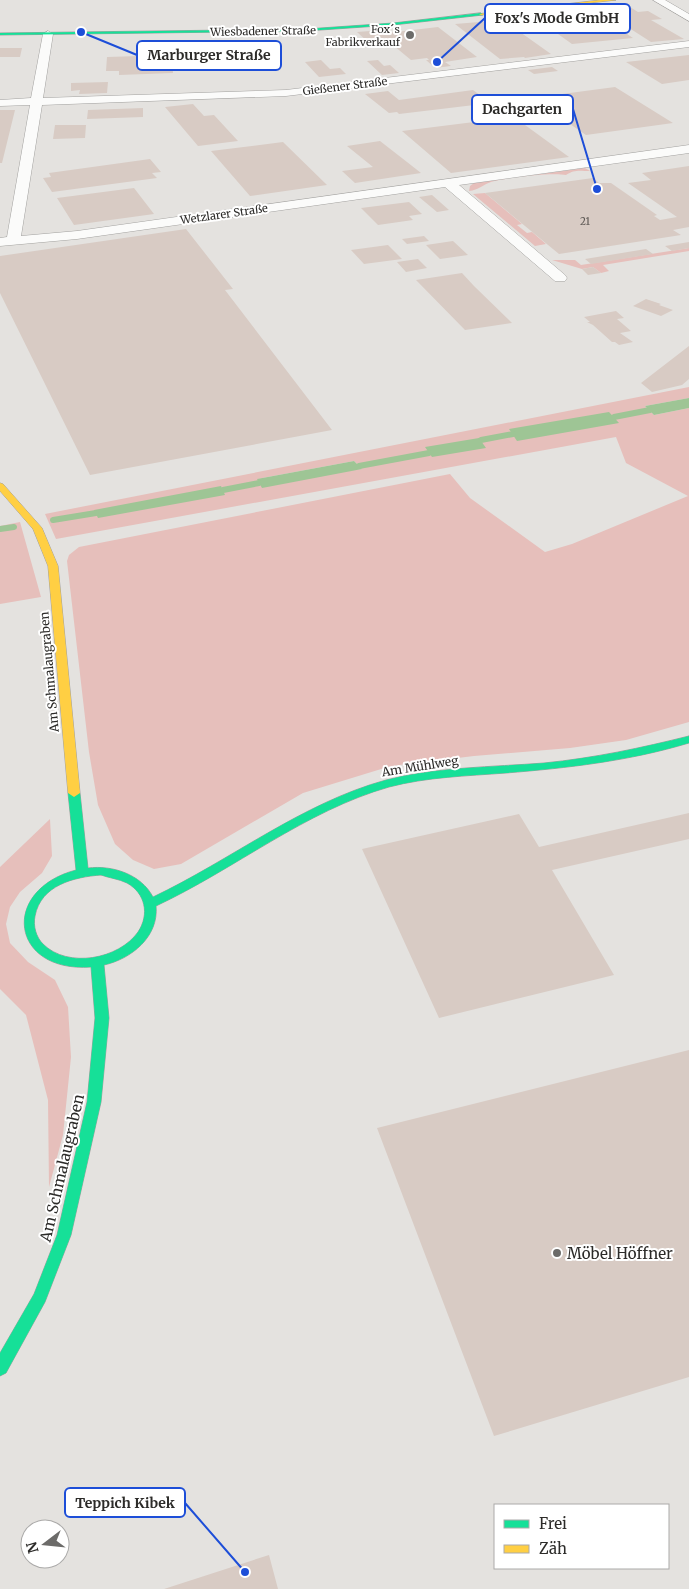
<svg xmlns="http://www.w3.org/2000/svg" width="689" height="1589" font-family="Merriweather,serif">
	<rect width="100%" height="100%" fill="#e4e2df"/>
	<path fill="#e6bfbb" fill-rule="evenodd" d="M585,168L590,171C580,171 575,169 566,175C551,172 506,178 491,182C482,185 479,190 469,191L470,186L474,183Z
		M485,193L522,224L517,225L527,233L532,232L546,244L535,246L473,194Z
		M689,248V251L603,265L609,271L601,273L593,267L582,269L552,260H575L581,265Z
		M689,387V398L645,406L654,415L689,408V722L626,740L570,748L474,756L391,766L303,793L181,864L154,869L133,860L115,844L98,805L89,752L67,561L69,555L79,547L450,474L470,498L545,552L572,544L688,496L626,463L616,437L56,539L45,514ZM354,461L362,469L257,479Z
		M20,522L41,597L0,604V526Z
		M50,819L52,856L42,873L20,892L10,907L6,924L10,943L28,962L55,980L68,1007L71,1057L63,1135L49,1187L48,1100L26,1015L0,989V867Z"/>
	<path fill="#9ec595" d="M689,398V408L654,415L645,406Z
		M609,412L619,423L517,441L509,429Z
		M479,438L486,448L432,457L425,447Z
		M354,461L362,469L262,488L257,479Z
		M221,486L225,495L98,518L94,510Z"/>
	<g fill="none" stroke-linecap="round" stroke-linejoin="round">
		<path stroke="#9ec595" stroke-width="6" d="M614,417L650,410
			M481,440L513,434
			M359,466L429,453
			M223,490L259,483
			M53,520L96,513
			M0,529L14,527"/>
	</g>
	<path fill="#d8cbc4" d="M630,7L638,12L648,11L662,19L651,20L684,39L651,42L601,10Z
		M571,9L591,21L603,19L613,25L543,33L534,27L566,24L546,12Z
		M503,20L551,54L525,58L524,57L500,59L455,24Z
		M438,27L477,57L445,62L451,66L435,68L426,60H429L427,58L411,60L388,41L369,43L357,32L383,30L387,33Z
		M618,28L633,38L572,44L558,34Z
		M0,48H22L20,57H0Z
		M172,55L173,73L119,75V71H106L107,57Z
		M689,55V80L662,84L626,62Z
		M321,60L330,69L340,68L346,74L319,77L305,62Z
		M378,60L384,66L390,65L399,73L382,75L367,61Z
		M552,67L558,71L534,74L528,70Z
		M108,82L107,93L79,94L80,90L71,91V83Z
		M615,87L673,123L586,135L532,98Z
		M473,90L491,103L399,114L397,112L389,113L365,94L388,91L399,100Z
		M193,104L204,116L214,115L238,141L198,146L165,107Z
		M143,108V117L87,119L88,110Z
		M0,110H15L2,163H0Z
		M514,117L569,157L451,173L402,131Z
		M55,125H86L85,138L53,139Z
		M380,141L407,162L421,173L355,183L342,171L373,167L347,146Z
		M283,142L327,185L250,196L211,151Z
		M150,159L161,172L152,173L157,178L52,192L43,178L51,177L49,173Z
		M689,166V227L673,230L681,235L559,254L485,193L593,178L599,183H611L657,215L654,216L660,220L677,217L628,183L651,180L642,173Z
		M134,188L154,214L74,225L57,198Z
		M432,195L449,210L437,212L419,197Z
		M409,202L422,214L409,216L413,220L378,225L361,208Z
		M186,229L233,289L225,290L332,430L90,475L0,293V256Z
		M424,236L429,241L407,244L402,239Z
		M453,241L468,255L440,259L426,245Z
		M689,242V248L672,251L665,246Z
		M388,245L402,259L364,264L351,250Z
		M646,249L653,254L591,264L585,259Z
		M418,259L427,268L406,272L397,262Z
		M593,267L601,273L588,275L582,269Z
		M462,273L474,286L512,323L465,330L416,280Z
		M646,299L661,304L659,305L673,310L661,316L633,306Z
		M616,311L624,318L617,319L631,331L620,333L633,342L619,345L615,342H612L593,325L587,322H590L584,317Z
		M689,346V379L682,385L652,392L641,383Z
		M689,813V839L552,870L614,975L439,1018L362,849L519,814L539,847Z
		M689,1050V1377L494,1436L377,1128Z
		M269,1555L278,1589H164Z"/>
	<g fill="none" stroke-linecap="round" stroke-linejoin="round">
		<g stroke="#a2a19f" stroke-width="1">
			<path id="street" d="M653,0H665L689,14V21Z
				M48,31L53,34L43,98L286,90L689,41V47L286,96L42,105L21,236L77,231L689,145V153L459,185L565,275L567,278L565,281H555L445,187L77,239L0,246V238L7,237L30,105L0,106V100L31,98L43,34Z"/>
		</g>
		<g stroke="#a2a19f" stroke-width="1">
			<path id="fast" d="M481,13L483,15L393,25L306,31L0,35V33L306,29L393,23Z
				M689,736V743C629,761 568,768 506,773C467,776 427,777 389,787C305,811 235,869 156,906C159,937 131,959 104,965L109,1018L101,1102L71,1235L45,1302L6,1373L0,1376V1353L34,1294L57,1235L87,1102L95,1018L91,967C10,973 0,890 76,870L68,793L70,790L74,789L80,793L88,868C112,865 141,874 153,897C231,860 302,803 386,780C437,767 492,767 544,763C594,758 641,748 689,736ZM101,875C109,878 119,879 127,883C145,893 150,914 138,932C119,959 68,969 43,944C36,937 33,926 35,916C41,885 74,877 101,875Z"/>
		</g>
		<g stroke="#a2a19f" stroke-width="1">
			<path id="slow" d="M601,0H616L481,15L479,14Z
				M0,483L3,484L42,528L58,566L80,793L74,797L68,793L48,566L33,529L0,491Z"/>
		</g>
		<use href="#street" fill="#fbfbfa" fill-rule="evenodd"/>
		<use href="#fast" fill="#16e098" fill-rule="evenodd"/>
		<use href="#slow" fill="#ffcf43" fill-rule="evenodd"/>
	</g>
	<g fill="#6c6b69" stroke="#fff" stroke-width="2">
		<circle cx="410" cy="35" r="5"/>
		<circle cx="557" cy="1253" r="5"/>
	</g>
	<g text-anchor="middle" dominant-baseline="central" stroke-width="4" stroke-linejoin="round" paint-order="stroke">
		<g font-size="10" fill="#595551">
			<text x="585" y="221">21</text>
		</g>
		<g font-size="11" fill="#2c2b29" stroke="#fff" text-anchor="end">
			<text x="400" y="29">Fox´s<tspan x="400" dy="13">Fabrikverkauf</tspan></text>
		</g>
		<g font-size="11" fill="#2c2b29" stroke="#fff">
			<text transform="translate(263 31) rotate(-1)">Wiesbadener Straße</text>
			<text transform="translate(345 86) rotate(-7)">Gießener Straße</text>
			<text transform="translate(224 214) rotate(-8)">Wetzlarer Straße</text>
		</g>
		<g font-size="12" fill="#2c2b29" stroke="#fff">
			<text transform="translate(49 672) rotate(-95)">Am Schmalaugraben</text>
			<text transform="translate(420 766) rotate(-9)">Am Mühlweg</text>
		</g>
		<g font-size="15" fill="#2c2b29" stroke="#fff">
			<text transform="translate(62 1168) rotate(-77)">Am Schmalaugraben</text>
		</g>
		<g font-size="15" fill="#2c2b29" stroke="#fff" text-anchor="start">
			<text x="567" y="1253">Möbel Höffner</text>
		</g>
	</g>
	<path fill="none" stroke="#1d4ed8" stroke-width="2" d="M437 62L485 18M81 32L137 55M597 189L573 109M245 1572L185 1503"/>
	<g fill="#1d4ed8" stroke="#fff" stroke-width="2">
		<circle cx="437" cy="62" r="5"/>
		<circle cx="81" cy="32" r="5"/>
		<circle cx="597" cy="189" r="5"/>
		<circle cx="245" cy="1572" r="5"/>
	</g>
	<g fill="#fff" stroke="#1d4ed8" stroke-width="2">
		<rect x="485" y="4" width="145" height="29" rx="5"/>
		<rect x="137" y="41" width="144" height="29" rx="5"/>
		<rect x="472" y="95" width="101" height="29" rx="5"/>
		<rect x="65" y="1488" width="120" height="29" rx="5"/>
	</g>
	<g font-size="14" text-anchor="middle" font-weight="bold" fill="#2c2b29">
		<text x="557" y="23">Fox's Mode GmbH</text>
		<text x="209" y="60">Marburger Straße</text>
		<text x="522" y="114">Dachgarten</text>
		<text x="125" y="1508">Teppich Kibek</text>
	</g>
	<rect x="494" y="1504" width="175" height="65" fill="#ffffff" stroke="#abaaa9"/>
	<rect x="504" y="1520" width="25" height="8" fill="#16e098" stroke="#abaaa9"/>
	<text x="539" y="1529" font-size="15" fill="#2c2b29">Frei</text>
	<rect x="504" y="1545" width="25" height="8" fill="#ffcf43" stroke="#abaaa9"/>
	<text x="539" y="1554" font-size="15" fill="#2c2b29">Zäh</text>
	<g transform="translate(45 1544) rotate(254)"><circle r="24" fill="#ffffff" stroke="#abaaa9"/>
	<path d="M0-4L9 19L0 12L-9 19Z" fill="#6c6b69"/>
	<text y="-8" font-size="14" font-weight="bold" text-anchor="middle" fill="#2c2b29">N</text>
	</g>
</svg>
